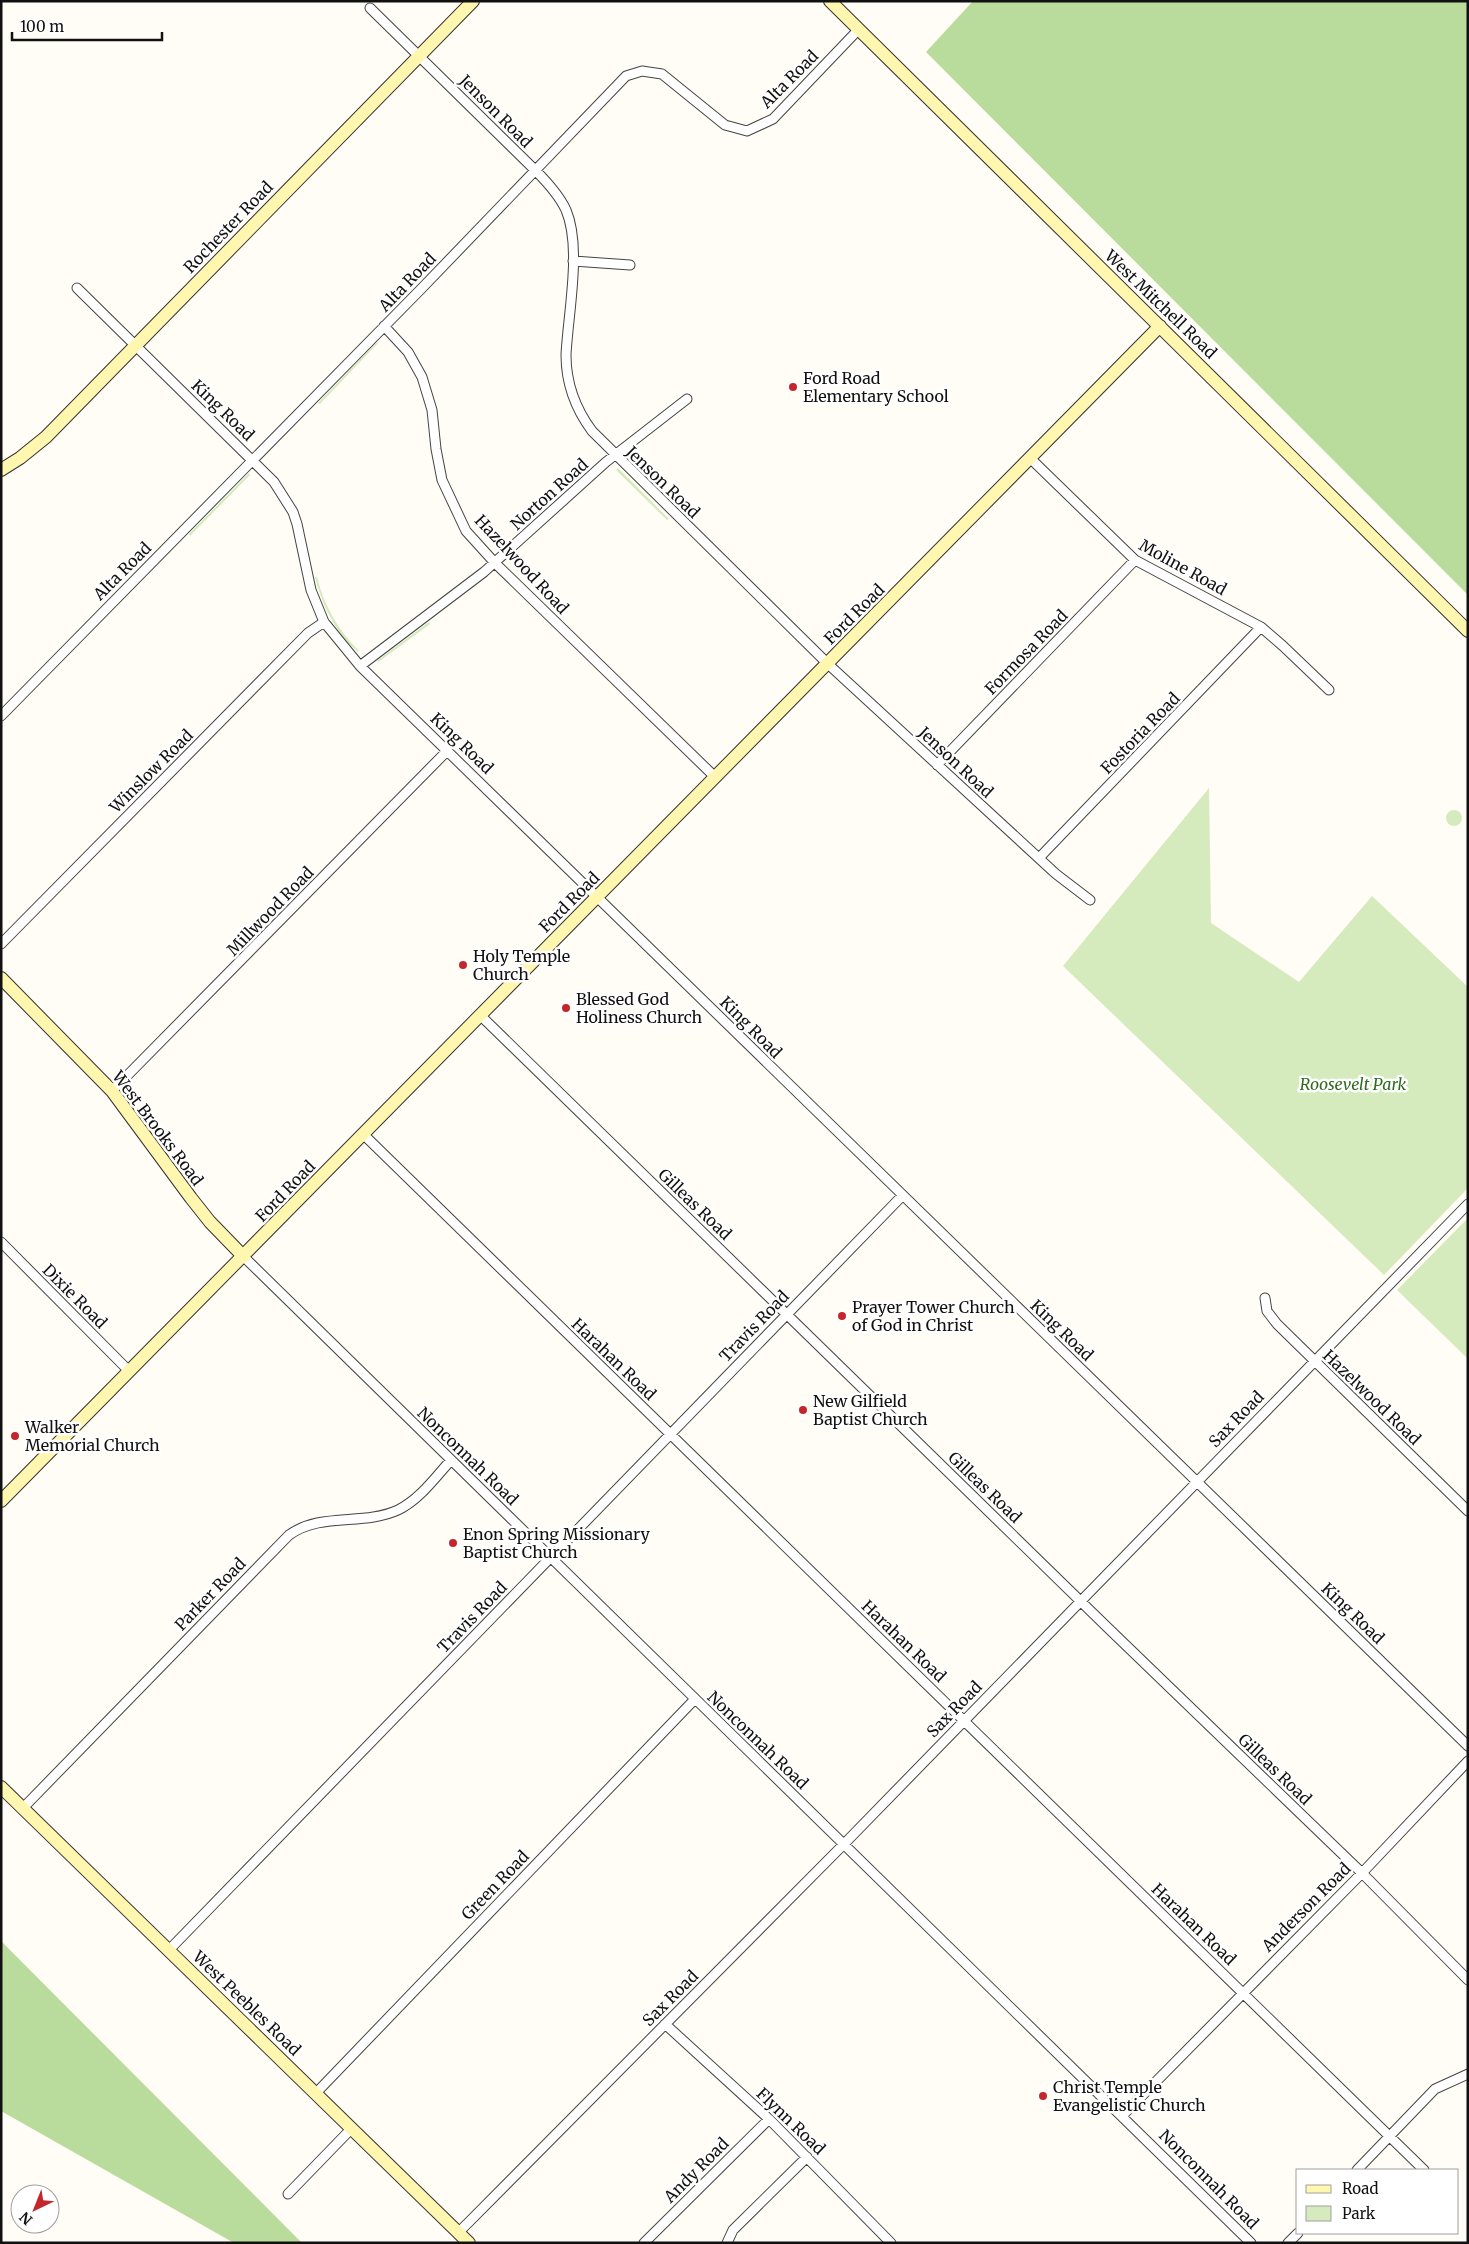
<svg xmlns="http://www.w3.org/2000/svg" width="1469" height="2244" font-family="Merriweather,serif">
	<rect width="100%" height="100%" fill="#fffdf5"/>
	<path fill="#d5ebbd" d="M379,342L320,404L318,403L375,344Z
		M618,468L669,519L667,520L616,470Z
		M249,473L250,475L190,536L189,534Z
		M315,577H317C324,606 338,630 359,651L358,652C354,648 349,644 344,639C330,620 321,600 315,577Z
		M429,622L430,624L377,663L378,660Z
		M1209,788L1211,923L1299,982L1372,896L1468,987V1188L1384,1275L1063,966Z
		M1446 818a8 8 0 1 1 16 0a8 8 0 1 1-16 0Z
		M1468,1218V1359L1397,1290Z"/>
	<path fill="#b9dc9c" d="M973,1H1468V595L926,52Z
		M1,1941L301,2242L300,2243H234L1,2111Z"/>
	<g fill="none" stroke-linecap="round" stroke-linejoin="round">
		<g stroke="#444" stroke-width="11">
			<path id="street" d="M370,8L536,171C548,183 559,195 566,210C582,248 568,313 566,355C566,383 575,408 592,431L828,664L1056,874L1090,900
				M573,261L630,265
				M77,288L274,482L293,512L297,524L311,590L324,622L360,666L1468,1746
				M384,326L408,352L422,377L432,410L436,449L442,480L466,531L495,563L715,777
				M1031,459L1135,560L1261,627L1283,646L1329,690
				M360,666L484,572L606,462L687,399
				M1,716L423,287L626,76L642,71L662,74L725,125L747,131L773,119L858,30
				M937,765L1135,560
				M1039,858L1261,627
				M1,944L308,633L324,622
				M480,1015L1107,1627L1362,1873L1468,1980
				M112,1091L448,750
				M363,1134L1424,2170
				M1,1242L128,1370
				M244,1257L1251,2243
				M1265,1298L1267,1311L1277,1324L1468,1511
				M23,1808L289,1535C321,1512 363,1526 398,1510C419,1500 435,1478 451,1460
				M168,1951L902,1196
				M665,2024L769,2119L891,2243
				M317,2092L695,1699
				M1123,2115L1362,1873L1468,1761
				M1357,2170L1435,2089L1468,2074
				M288,2194L352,2128
				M459,2232L845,1843L1468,1204
				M644,2243L769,2119
				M727,2243L733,2230L807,2157
				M1288,2243L1298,2233"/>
		</g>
		<g stroke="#333" stroke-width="14">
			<path id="secondary" d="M830,1L1468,631
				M1,470L20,458L46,437L473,1
				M1,978L112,1091L191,1198L210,1222L244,1257
				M1,1501L1160,326
				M1,1787L469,2243"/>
		</g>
		<use href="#street" stroke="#fff" stroke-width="9"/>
		<use href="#secondary" stroke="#fff6b0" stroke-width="12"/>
	</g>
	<g fill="#c4262e" stroke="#fff" stroke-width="2">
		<circle cx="793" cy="387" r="5"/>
		<circle cx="463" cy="965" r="5"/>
		<circle cx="566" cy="1008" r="5"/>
		<circle cx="842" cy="1316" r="5"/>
		<circle cx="803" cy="1410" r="5"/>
		<circle cx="15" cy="1436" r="5"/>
		<circle cx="453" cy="1543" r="5"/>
		<circle cx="1043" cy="2096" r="5"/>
	</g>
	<g text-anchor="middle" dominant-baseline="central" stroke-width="5" stroke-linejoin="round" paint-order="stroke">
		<g font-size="16" fill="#111" stroke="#fff">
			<text transform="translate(789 79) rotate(-45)">Alta Road</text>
			<text transform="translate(496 111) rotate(45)">Jenson Road</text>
			<text transform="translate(228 227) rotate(-46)">Rochester Road</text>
			<text transform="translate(407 282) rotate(-46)">Alta Road</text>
			<text transform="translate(1161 304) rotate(44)">West Mitchell Road</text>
			<text transform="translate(223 410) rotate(44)">King Road</text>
			<text transform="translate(663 482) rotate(44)">Jenson Road</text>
			<text transform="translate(549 494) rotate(-42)">Norton Road</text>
			<text transform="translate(522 564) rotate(47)">Hazelwood Road</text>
			<text transform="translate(1183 567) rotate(29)">Moline Road</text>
			<text transform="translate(122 571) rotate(-45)">Alta Road</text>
			<text transform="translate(854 614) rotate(-45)">Ford Road</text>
			<text transform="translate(1026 652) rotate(-46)">Formosa Road</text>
			<text transform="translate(1140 733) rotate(-46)">Fostoria Road</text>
			<text transform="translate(462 743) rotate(44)">King Road</text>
			<text transform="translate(956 762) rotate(43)">Jenson Road</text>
			<text transform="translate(151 771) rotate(-45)">Winslow Road</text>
			<text transform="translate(569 902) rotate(-45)">Ford Road</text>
			<text transform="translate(270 911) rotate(-46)">Millwood Road</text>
			<text transform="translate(751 1027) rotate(45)">King Road</text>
			<text transform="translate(158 1128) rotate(53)">West Brooks Road</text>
			<text transform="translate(285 1191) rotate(-46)">Ford Road</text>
			<text transform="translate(695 1204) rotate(44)">Gilleas Road</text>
			<text transform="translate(75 1296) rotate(45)">Dixie Road</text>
			<text transform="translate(754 1326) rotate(-46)">Travis Road</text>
			<text transform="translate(1062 1330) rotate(44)">King Road</text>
			<text transform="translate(614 1359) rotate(44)">Harahan Road</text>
			<text transform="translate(1372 1397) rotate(44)">Hazelwood Road</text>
			<text transform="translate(1236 1419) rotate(-46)">Sax Road</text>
			<text transform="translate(468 1456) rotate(44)">Nonconnah Road</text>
			<text transform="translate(985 1487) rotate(44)">Gilleas Road</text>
			<text transform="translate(210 1594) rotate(-46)">Parker Road</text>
			<text transform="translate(1353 1613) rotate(44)">King Road</text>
			<text transform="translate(472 1617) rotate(-46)">Travis Road</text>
			<text transform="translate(904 1641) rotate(44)">Harahan Road</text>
			<text transform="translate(954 1709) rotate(-46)">Sax Road</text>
			<text transform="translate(758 1740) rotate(44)">Nonconnah Road</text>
			<text transform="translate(1275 1769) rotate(44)">Gilleas Road</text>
			<text transform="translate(495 1885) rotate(-46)">Green Road</text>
			<text transform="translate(1306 1907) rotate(-45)">Anderson Road</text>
			<text transform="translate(1194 1924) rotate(44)">Harahan Road</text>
			<text transform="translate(670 1998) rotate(-45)">Sax Road</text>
			<text transform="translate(247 2003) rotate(44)">West Peebles Road</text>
			<text transform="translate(791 2121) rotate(44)">Flynn Road</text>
			<text transform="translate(696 2170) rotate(-45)">Andy Road</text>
			<text transform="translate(1209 2179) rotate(45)">Nonconnah Road</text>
		</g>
		<g font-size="16" fill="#111" stroke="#fff" text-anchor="start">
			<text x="803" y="378">Ford Road<tspan x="803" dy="18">Elementary School</tspan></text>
			<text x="473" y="956">Holy Temple<tspan x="473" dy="18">Church</tspan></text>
			<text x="576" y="999">Blessed God<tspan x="576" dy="18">Holiness Church</tspan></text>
			<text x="852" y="1307">Prayer Tower Church<tspan x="852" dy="18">of God in Christ</tspan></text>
			<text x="813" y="1401">New Gilfield<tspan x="813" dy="18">Baptist Church</tspan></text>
			<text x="25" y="1427">Walker<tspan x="25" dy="18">Memorial Church</tspan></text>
			<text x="463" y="1534">Enon Spring Missionary<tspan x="463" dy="18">Baptist Church</tspan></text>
			<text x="1053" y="2087">Christ Temple<tspan x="1053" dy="18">Evangelistic Church</tspan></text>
		</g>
		<g font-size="16" font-style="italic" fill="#2f6b1f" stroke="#fff">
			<text x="1353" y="1084">Roosevelt Park</text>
		</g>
	</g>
	<rect width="1469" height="2244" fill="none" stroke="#111111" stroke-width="5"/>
	<rect x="1296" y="2169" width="162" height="65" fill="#ffffff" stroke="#a0a0a0"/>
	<rect x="1306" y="2185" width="25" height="8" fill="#fff6b0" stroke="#a0a0a0"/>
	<text x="1342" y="2194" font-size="15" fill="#111111">Road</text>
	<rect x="1306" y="2206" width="25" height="15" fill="#d5ebbd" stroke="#a0a0a0"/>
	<text x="1342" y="2219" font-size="15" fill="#111111">Park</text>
	<g transform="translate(35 2209) rotate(223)"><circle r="24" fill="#ffffff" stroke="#a0a0a0"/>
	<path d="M0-4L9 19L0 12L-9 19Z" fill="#c4262e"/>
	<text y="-8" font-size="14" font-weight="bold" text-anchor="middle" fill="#111111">N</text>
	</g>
	<path d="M12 32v8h150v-8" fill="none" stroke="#111111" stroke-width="2.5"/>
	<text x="20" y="32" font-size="15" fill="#111111" stroke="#ffffff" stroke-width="4" paint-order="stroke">100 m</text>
</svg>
